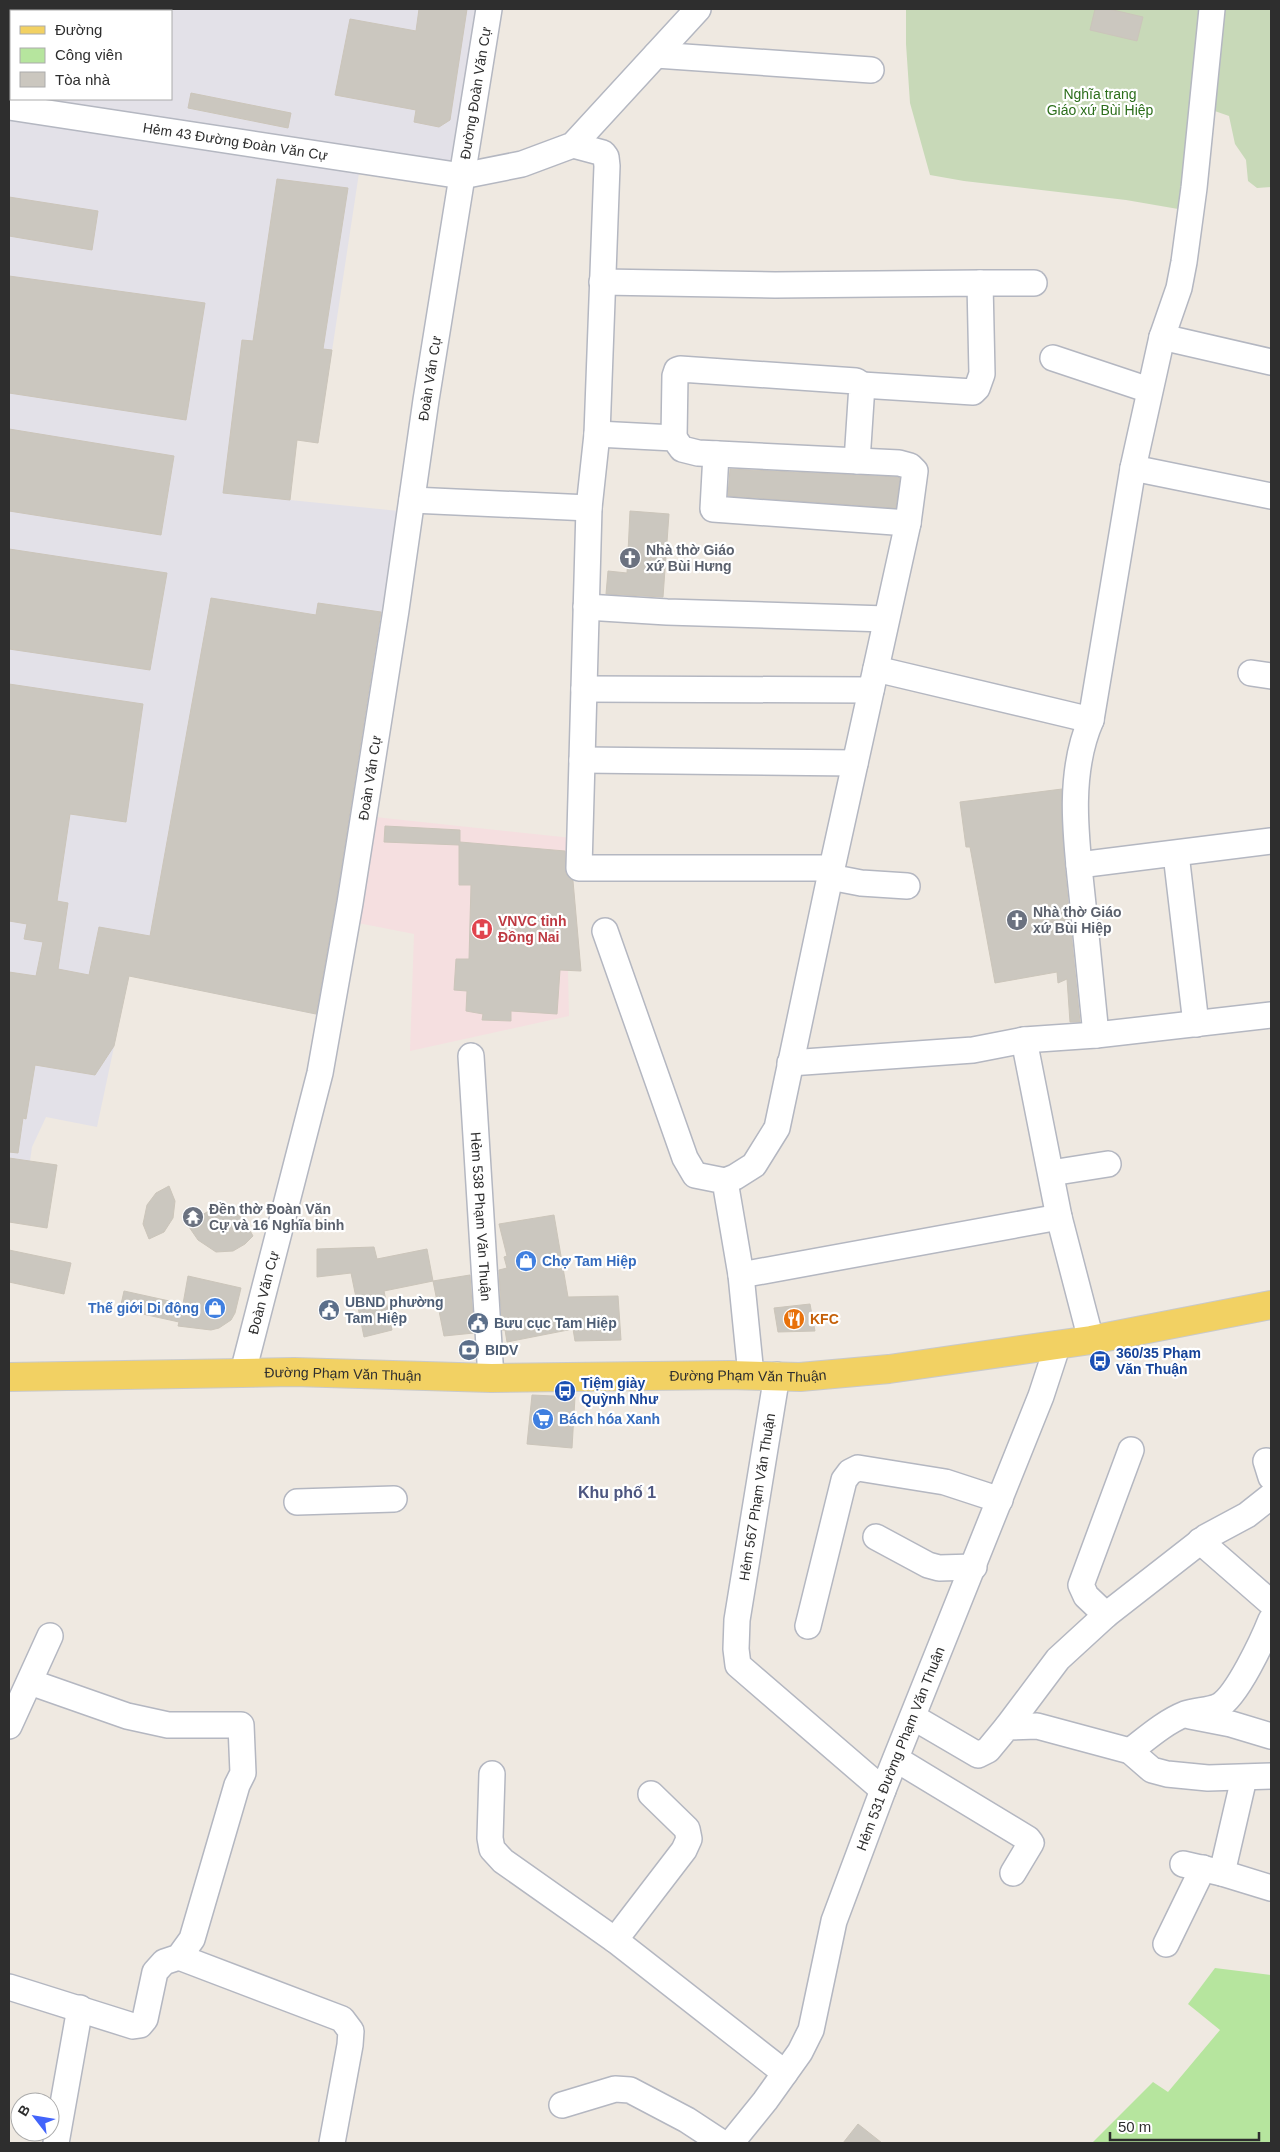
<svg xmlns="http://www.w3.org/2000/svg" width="1280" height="2152" font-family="Arial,sans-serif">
	<rect width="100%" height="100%" fill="#efe9e1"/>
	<path fill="#e3e1e8" d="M9,9H477L452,162L35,99H171V11H11V95H9Z
		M9,118L359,173L318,443L297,440L290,500L399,511L338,902L318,1015L129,976L97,1127L46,1117L32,1147L25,1196L9,1193Z"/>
	<path fill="#f5dfe0" d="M375,817L572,838V869L581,971H568L569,1016L410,1051L414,934L358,923Z"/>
	<path fill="#b6e59e" d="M1215,1968L1271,1975V2143H1092L1153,2082L1168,2092L1220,2030L1188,2004Z"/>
	<path fill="#c8d9b8" d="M906,9H1205L1184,210L1126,200L964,181L930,175L910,103L906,44Z
		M1220,9H1271V187L1257,188L1248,181L1246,160L1235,144L1229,116L1209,109Z"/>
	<path fill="#cbc7bf" stroke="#cbc5ba" d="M419,9H467L450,120L439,127L414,122L416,110L335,95L350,19L416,31Z
		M1095,9H1109L1143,17L1137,41L1090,30Z
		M191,93L291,113L288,128L188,108Z
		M277,179L348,188L323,349L332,350L318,443L297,440L290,500L223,493L242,340L253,341Z
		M9,197L98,211L92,250L9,236Z
		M9,276L205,303L186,420L9,393Z
		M9,429L174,456L161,535L9,511Z
		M730,469L897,477L900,478L896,508L728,496Z
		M630,511L669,514L663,597L606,594L608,571L627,573Z
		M9,549L167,573L150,670L9,649Z
		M211,598L316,615L318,603L381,612L336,901L316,1014L129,976L114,1046L95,1075L35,1065L26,1119L23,1118L18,1153L9,1152V972L36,976L43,942L24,939L27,924L9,921V684L143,704L126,822L70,814L57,901L68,903L58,969L89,975L99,927L150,936Z
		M1062,789L1064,860L1080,1022H1070L1067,979L1058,983L1057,972L995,983L970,847H966L960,802Z
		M385,826L460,830V842L565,851L566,874L573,881L581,971L560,970L557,1014L511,1011V1021L482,1020L483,1014L466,1011L467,991L454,990L456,959H469L471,885H459V845L384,842Z
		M9,1158L57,1165L47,1228L9,1222Z
		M169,1186L175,1201L173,1218L164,1232L149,1239L143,1224L147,1205L156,1193Z
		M225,1210L237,1214L244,1220L253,1236L245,1244L233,1251L216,1252L198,1240L187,1224L207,1212Z
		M554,1215L568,1297L618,1296L621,1340L575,1341L573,1329L507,1342L505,1330H502L499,1270L507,1268L504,1257L507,1256L499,1224Z
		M374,1247L377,1259L427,1249L433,1281L384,1291L392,1330L364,1337L351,1273L317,1277V1249Z
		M9,1250L71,1263L64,1294L9,1282Z
		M470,1275L474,1333L444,1336L433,1281Z
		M188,1276L241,1288L235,1313L231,1320L219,1328L211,1330L178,1326L179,1322L120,1309L124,1291L183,1304Z
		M810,1304L815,1331L778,1332L774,1308Z
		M532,1395L575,1397L572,1448L527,1444Z
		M858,2124L882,2143H843Z"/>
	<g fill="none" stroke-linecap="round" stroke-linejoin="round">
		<g stroke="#b4b7c1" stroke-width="28">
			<g id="minor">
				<path d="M656,55L871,70"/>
				<path id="s1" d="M9,107L462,176L522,164L573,145L698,9"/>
				<path d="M573,145L603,153L606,157L607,166L597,434L589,508L579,868H832"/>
				<path d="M602,282L775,285L980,283L982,374L977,388L973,392L862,385"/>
				<path d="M980,283H1034"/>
				<path d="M1162,337L1271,362"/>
				<path d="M1053,358L1149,390"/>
				<path d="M597,434L674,438L682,449L698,453L899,463L910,466L915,471L908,523L830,877L777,1128L754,1165L735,1177L725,1181"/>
				<path d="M674,438L675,376L677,370L680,369L856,381L862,385L857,461"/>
				<path d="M716,454L713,509L908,523"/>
				<path d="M1133,468L1271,496"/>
				<path d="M412,500L589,508"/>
				<path d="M586,607L667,612L886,619"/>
				<path d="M876,669L1091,720"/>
				<path d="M1251,673L1271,676"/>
				<path d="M584,689L871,690"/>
				<path d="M582,760L855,763"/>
				<path d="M1176,854L1196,1024"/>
				<path d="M1079,865L1271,841"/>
				<path d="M830,877L861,883L907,886"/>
				<path d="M605,931L685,1158L695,1175L725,1181L741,1275L751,1375"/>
				<path d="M1096,1035C1092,992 1087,949 1083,905C1077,845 1066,777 1091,720L1133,468L1162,337L1179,288L1184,262L1194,188L1212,9"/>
				<path d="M1024,1040L1059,1217L1091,1340"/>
				<path id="s2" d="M471,1056L491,1378"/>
				<path d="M790,1063L973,1050L1024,1040L1096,1035L1271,1015"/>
				<path d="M1051,1173L1108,1164"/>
				<path d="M741,1275L1059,1217"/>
				<path id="s3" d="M243,1372L320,1073L350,903L396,610L426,400L489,9"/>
				<path d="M777,1375L737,1620L736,1649L738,1665L883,1790"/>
				<path d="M1266,1461L1271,1477"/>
				<path d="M297,1502L394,1499"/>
				<path d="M876,1537L928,1565L939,1568L974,1567"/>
				<path d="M1200,1541L1271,1603"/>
				<path d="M1106,1615L1086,1596L1081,1585L1131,1450"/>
				<path d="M808,1626L844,1480L850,1472L858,1468L945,1482L1000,1500"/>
				<path d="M1190,1716L1231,1724L1271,1736"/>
				<path d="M913,1717L978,1755L988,1750L1007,1727L1037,1726L1130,1751L1152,1770L1167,1774L1208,1778L1271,1776"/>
				<path d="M9,1726L50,1636"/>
				<path d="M1007,1727L1058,1659L1106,1615L1206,1537L1247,1515L1271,1496"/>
				<path d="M1130,1751C1147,1738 1165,1722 1185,1714C1196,1710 1209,1711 1219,1706C1237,1696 1263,1640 1271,1620"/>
				<path d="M896,1759L1028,1839L1031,1843L1013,1873"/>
				<path d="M492,1774L490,1838L492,1849L503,1861L615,1940L785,2073"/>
				<path d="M1183,1864L1222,1873L1244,1778"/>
				<path d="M1222,1873L1271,1888"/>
				<path d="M615,1940L684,1850L689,1839L687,1829L651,1794"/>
				<path d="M1166,1944L1203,1868"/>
				<path d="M179,1957L342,2019L351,2031L350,2045L332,2143"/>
				<path d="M9,1987L133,2026L140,2025L145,2019L155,1972L164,1962L179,1957L192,1939L237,1785L243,1773L241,1725H168L127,1716L30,1682"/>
				<path d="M562,2105L615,2089L630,2090L687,2120L722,2143"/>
				<path d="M56,2143L80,2008"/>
				<path id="s4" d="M731,2143L765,2101L800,2052L811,2030L834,1921L883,1790L1041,1396L1058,1344"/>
			</g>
		</g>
		<g stroke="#c9c9c9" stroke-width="30">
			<g id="major">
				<path id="s5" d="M9,1377L294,1372L491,1378L729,1375L800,1377L889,1369L1091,1340L1271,1305"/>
			</g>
		</g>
		<use href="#minor" stroke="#fff" stroke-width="25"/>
		<use href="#major" stroke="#f2d163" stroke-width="28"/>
	</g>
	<defs>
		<g id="church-disc" transform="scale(1.125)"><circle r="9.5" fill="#6b7280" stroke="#fff"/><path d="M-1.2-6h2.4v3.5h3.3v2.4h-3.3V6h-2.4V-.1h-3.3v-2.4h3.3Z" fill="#fff"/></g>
		<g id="hospital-disc" transform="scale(1.125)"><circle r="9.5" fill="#e0444e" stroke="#fff"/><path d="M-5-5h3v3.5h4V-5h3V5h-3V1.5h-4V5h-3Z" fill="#fff"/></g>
		<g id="temple-disc" transform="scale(1.125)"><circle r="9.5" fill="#6b7280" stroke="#fff"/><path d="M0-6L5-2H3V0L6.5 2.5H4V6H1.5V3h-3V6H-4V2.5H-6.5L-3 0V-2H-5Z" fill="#fff"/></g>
		<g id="shop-disc" transform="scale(1.125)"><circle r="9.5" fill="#3f7fe0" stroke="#fff"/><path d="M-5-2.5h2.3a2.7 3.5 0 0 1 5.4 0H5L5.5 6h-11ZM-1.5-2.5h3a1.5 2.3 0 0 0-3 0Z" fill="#fff"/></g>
		<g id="civic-disc" transform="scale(1.125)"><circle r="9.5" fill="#5c6f8a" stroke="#fff"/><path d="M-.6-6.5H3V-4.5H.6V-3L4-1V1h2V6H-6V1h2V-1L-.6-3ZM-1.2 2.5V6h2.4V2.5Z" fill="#fff"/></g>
		<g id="restaurant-disc" transform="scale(1.125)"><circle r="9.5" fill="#e8710a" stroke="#fff"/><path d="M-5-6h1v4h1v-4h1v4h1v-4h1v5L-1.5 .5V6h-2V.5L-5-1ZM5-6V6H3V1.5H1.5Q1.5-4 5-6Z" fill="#fff"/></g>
		<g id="bank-disc" transform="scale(1.125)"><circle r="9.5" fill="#5c6f8a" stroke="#fff"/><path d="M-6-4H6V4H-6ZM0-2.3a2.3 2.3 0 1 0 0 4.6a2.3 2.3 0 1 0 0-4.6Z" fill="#fff"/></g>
		<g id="bus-disc" transform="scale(1.125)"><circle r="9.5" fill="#1a4fb4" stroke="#fff"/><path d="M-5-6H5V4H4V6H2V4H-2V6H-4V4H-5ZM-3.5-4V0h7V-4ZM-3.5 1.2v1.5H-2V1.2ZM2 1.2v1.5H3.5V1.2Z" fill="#fff"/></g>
		<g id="supermarket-disc" transform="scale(1.125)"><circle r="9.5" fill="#3f7fe0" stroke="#fff"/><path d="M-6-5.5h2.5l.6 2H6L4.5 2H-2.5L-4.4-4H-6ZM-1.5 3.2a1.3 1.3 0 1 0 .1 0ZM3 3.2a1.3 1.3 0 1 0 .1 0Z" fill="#fff"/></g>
	</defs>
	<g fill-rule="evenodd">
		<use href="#church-disc" x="630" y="558"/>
		<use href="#church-disc" x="1017" y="920"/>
		<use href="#hospital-disc" x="482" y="929"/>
		<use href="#temple-disc" x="193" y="1217"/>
		<use href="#shop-disc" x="526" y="1261"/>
		<use href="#shop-disc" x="215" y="1308"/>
		<use href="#civic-disc" x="329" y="1310"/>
		<use href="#restaurant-disc" x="794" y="1319"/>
		<use href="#civic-disc" x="478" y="1323"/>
		<use href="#bank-disc" x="469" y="1350"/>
		<use href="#bus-disc" x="1100" y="1361"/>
		<use href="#bus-disc" x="565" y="1391"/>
		<use href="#supermarket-disc" x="543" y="1419"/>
	</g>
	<g text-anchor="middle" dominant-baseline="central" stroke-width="4.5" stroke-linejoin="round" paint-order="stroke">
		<g font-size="14" fill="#2e2e2e" stroke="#fff">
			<text stroke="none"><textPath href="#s3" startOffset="1301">Đường Đoàn Văn Cự</textPath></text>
			<text stroke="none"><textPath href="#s1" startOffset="229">Hẻm 43 Đường Đoàn Văn Cự</textPath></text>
			<text stroke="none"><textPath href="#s3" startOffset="1012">Đoàn Văn Cự</textPath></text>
			<text stroke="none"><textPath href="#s3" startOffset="608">Đoàn Văn Cự</textPath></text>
			<text stroke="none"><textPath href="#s2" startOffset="161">Hẻm 538 Phạm Văn Thuận</textPath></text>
			<text stroke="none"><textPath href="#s3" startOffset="82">Đoàn Văn Cự</textPath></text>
			<text stroke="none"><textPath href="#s5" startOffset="334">Đường Phạm Văn Thuận</textPath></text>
			<text stroke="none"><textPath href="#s5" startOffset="739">Đường Phạm Văn Thuận</textPath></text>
			<text transform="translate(757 1497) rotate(-81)">Hẻm 567 Phạm Văn Thuận</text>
			<text stroke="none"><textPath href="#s4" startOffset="435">Hẻm 531 Đường Phạm Văn Thuận</textPath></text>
		</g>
		<g font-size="14" fill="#2c6e1b" stroke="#fff">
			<text x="1100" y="94">Nghĩa trang<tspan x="1100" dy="16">Giáo xứ Bùi Hiệp</tspan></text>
		</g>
		<g font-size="14" font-weight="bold" fill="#5b616d" stroke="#fff" text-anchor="start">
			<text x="646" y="550">Nhà thờ Giáo<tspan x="646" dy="16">xứ Bùi Hưng</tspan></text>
			<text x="1033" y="912">Nhà thờ Giáo<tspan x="1033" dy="16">xứ Bùi Hiệp</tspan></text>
			<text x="209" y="1209">Đền thờ Đoàn Văn<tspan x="209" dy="16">Cự và 16 Nghĩa binh</tspan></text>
		</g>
		<g font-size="14" font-weight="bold" fill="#be3a42" stroke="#fff" text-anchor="start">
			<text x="498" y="921">VNVC tỉnh<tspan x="498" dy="16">Đồng Nai</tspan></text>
		</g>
		<g font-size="14" font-weight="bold" fill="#366cbe" stroke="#fff" text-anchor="start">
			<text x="542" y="1261">Chợ Tam Hiệp</text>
			<text x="199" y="1308" text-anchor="end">Thế giới Di động</text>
			<text x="559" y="1419">Bách hóa Xanh</text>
		</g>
		<g font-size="14" font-weight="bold" fill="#4e5e75" stroke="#fff" text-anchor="start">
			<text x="345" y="1302">UBND phường<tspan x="345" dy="16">Tam Hiệp</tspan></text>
			<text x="494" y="1323">Bưu cục Tam Hiệp</text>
			<text x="485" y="1350">BIDV</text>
		</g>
		<g font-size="14" font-weight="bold" fill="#c56008" stroke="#fff" text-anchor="start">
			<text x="810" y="1319">KFC</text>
		</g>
		<g font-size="14" font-weight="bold" fill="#164399" stroke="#fff" text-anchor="start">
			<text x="1116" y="1353">360/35 Phạm<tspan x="1116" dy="16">Văn Thuận</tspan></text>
			<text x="581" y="1383">Tiệm giày<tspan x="581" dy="16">Quỳnh Như</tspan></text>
		</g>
		<g font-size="16" font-weight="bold" fill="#4d5680" stroke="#fff">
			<text x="617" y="1492">Khu phố 1</text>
		</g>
	</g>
	<rect width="1280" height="2152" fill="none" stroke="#2e2e2e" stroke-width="20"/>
	<rect x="10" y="10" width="162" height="90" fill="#ffffff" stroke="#ababab"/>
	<rect x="20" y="26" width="25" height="8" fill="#f2d163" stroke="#ababab"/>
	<text x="55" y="35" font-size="15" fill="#2e2e2e">Đường</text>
	<rect x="20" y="48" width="25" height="15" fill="#b6e59e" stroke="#ababab"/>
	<text x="55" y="60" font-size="15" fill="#2e2e2e">Công viên</text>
	<rect x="20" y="72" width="25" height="15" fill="#cbc7bf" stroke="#ababab"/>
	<text x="55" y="85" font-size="15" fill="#2e2e2e">Tòa nhà</text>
	<g transform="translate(35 2117) rotate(301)"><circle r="24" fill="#ffffff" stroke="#ababab"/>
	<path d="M0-4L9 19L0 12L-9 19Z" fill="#4264fb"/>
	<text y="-8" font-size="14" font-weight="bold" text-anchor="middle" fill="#2e2e2e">B</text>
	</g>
	<path d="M1110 2132v8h149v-8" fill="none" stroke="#2e2e2e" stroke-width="2.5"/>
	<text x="1118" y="2132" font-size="15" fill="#2e2e2e" stroke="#ffffff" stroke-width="4" paint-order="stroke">50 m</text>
</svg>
